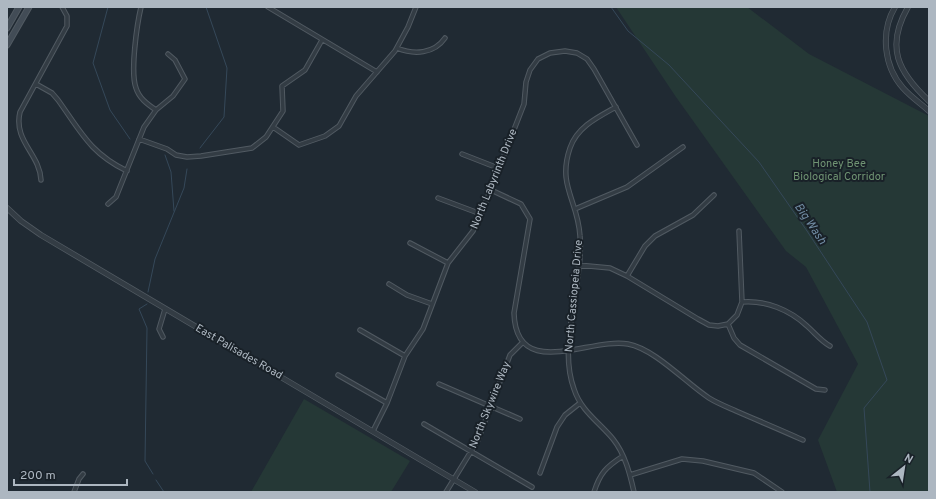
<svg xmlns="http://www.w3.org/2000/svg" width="936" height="499" font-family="Overpass,sans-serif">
	<rect width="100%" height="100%" fill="#202a33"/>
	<path fill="#253836" d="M616,7H747L809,54L929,116V492H837L818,440L858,364L806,267L786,251L676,97Z
		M304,399L410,461L391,492H251Z"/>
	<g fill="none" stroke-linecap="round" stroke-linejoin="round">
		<path stroke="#354859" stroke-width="1" d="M108,7L93,63L110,110L130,139
			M611,7L628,31L669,65L759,162L807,231L867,322L887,380L864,408L870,492
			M200,148L224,117L227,68L206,7
			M165,155L171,172L174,211
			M148,292L155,259L184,188L187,169
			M147,304L139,309L147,328L145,461L153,474
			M156,480L164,492"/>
		<g stroke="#515a62" stroke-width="5.5">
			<path id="minor" d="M141,7C137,24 130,72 136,88C139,98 147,104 156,110
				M268,7L377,72
				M397,48C414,55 434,54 445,38
				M36,84L52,93L58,100C81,132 90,153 127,171
				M616,107C598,117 577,127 570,148C557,186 578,200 580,236C584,283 557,344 574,389C581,411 599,422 613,439C625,454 630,474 634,492
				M273,127L299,145L325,136L339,126L356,96L395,51L408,27L416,7
				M139,139L167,149L176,155L187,157L201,156L252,148L266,137L283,111L282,86L305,70L322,40
				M462,154L498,168
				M41,180C40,154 13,141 20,112L67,26V16L62,7
				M491,190L521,204L530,219L514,313C516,382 590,337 628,344C655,349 686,383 709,398C717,403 727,407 736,411C759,421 781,430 803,440
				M438,198L481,214
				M108,204L116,197L144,127L156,110L173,96L185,79L175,60L168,54
				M575,209L627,187L683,147
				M410,243L448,263
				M578,265L610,268L627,276L698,319L709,325L718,326L728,324L737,315L742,302L739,231
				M627,276L645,246L655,236L693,215L714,195
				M389,284L407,295L432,304
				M742,302C766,300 790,310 807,326C815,333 821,341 830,346
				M728,324L734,338L740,345L816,389L825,390
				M360,330L405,356
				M163,337L159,329L165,309
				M338,375L387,403
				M439,384L520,419
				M424,424L532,487
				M373,431L387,403L405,356L423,329L448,263L473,231L481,214L524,104L526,82L530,70L538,59L550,53L565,51L577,53L587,59L594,69L637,145
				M540,473L557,427L565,415L580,403
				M630,475L682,459L703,461L754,473L782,492
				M74,492L79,479L83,474
				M446,492L478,440L510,355L523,342
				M594,492C600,473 606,467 623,456"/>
		</g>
		<g stroke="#515a62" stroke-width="6">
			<path id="tertiary" d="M895,7C880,32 884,67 903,88C911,97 920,103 929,111
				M908,7C885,47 898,72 929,101
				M7,208L21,221L41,235L475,492"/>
		</g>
		<g stroke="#515a62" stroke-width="7">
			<path id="secondary" d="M7,28L19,7
				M7,45L29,7"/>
		</g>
		<use href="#minor" stroke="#333c44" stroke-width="3.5"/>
		<use href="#tertiary" stroke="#333c44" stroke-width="4.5"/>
		<use href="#secondary" stroke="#424c56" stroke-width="5"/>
	</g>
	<g text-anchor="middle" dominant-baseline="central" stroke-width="4" stroke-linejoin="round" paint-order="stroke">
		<g font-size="11" fill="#709473" stroke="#192128">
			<text x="839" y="164">Honey Bee<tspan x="839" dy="13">Biological Corridor</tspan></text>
		</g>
		<g font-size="11" fill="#adb7c1" stroke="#192128">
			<text transform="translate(494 179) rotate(-68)">North Labyrinth Drive</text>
			<text transform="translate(574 296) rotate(-85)">North Cassiopeia Drive</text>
			<text transform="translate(239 352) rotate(30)">East Palisades Road</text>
			<text transform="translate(490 405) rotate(-68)">North Skywire Way</text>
		</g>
		<g font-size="12" font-style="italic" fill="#708ba2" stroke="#192128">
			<text transform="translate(810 224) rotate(56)">Big Wash</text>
		</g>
	</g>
	<rect width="936" height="499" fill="none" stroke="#adb7c1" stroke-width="16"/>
	<g transform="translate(904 467) rotate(30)" stroke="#192128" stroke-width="3" paint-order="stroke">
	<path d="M0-3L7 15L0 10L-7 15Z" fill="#adb7c1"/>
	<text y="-6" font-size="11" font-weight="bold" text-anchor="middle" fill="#adb7c1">N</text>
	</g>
	<path d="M14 479v6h113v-6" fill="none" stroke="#adb7c1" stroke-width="2"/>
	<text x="20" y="479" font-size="12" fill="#adb7c1" stroke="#192128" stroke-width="3" paint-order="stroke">200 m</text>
</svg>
